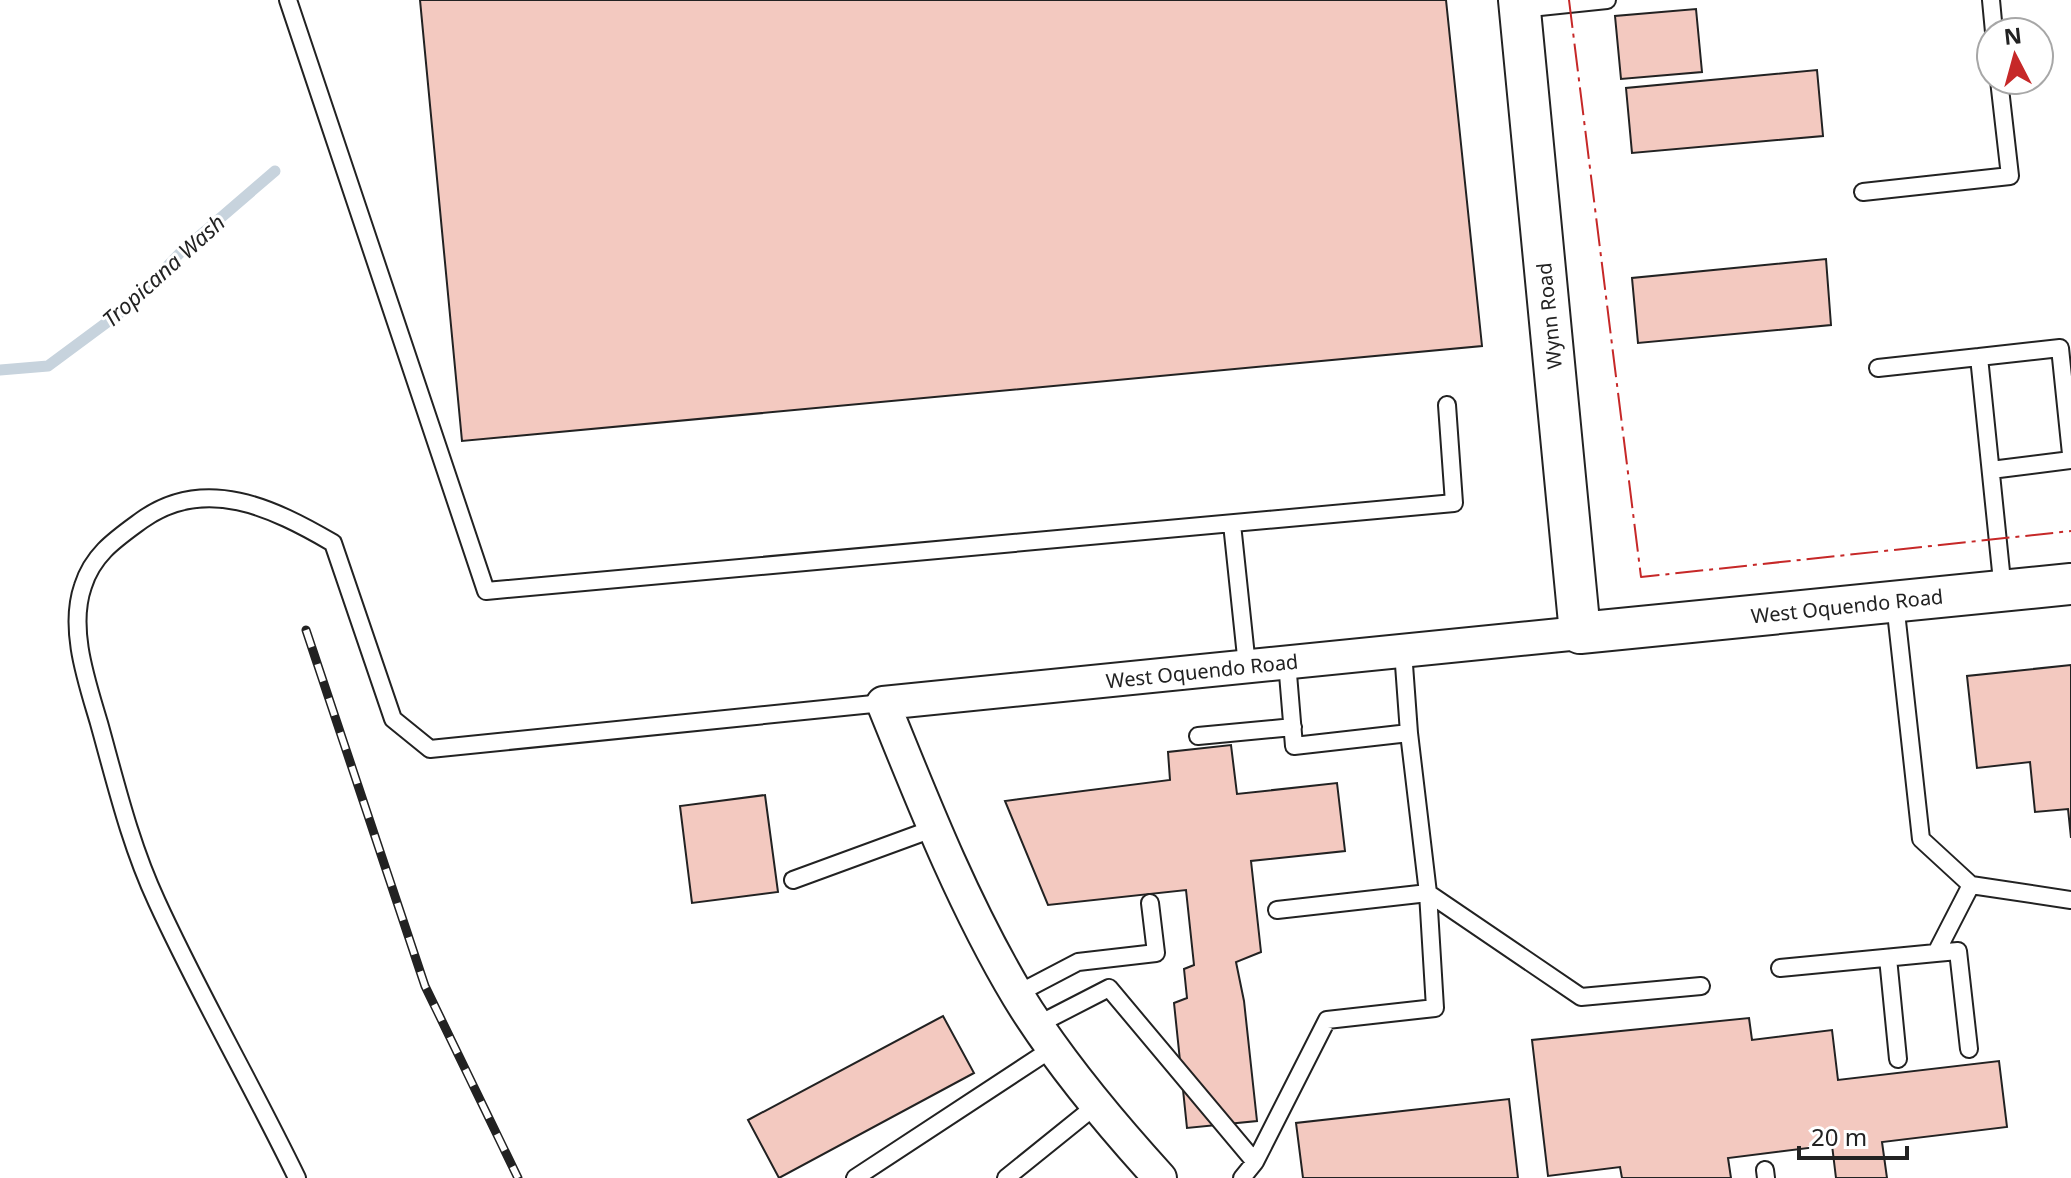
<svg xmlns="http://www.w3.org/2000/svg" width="2071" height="1178" font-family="'Noto Sans',sans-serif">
	<rect width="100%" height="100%" fill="#fff"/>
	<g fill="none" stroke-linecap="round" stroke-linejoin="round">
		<path stroke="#c7d3dd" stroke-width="11" d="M0,370L48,366L129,306L181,252L275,171"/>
	</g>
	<path fill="#f3c9c0" stroke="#222" stroke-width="2" d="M420,0H1446L1482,346L462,441Z
		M1696,9L1702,72L1621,79L1615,16Z
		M1817,70L1823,136L1632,153L1626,88Z
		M1826,259L1831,325L1638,343L1632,278Z
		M2071,665V838L2068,809L2035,812L2030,762L1977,768L1967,676Z
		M1231,745L1237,794L1337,783L1345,851L1251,861L1261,952L1236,962L1244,1001L1257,1121L1187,1128L1174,1003L1187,998L1184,969L1194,965L1186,890L1048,905L1005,801L1170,780L1168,752Z
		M765,795L778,892L692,903L680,806Z
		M943,1016L974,1073L779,1178L748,1120Z
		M1749,1018L1752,1040L1832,1030L1838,1080L1999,1061L2007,1127L1882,1142L1887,1178H1836L1832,1145L1728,1158L1731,1178H1622L1620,1167L1548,1176L1532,1040Z
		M1509,1099L1518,1178H1303L1296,1123Z"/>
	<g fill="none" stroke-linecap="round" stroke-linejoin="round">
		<g stroke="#222" stroke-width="20">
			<path id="service" d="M288,0L486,591L1454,503L1447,405
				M1991,0L1994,32
				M1521,9L1607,0
				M1863,192L2010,176L1999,80
				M1878,368L1979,357
				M1991,470L2071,460
				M1232,524L1247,666
				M2003,591L1979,357L2060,348L2071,454
				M1895,603L1921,839L1971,885L2071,900
				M1403,651L1409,733
				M1198,736L1293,727
				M793,880L935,828
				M1428,893L1581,997L1701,986
				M1277,910L1428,893L1409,733L1294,746L1287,662
				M1936,953L1958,951L1969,1049
				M1888,958L1898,1059
				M1780,968L1936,953L1971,885
				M1017,994L1078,962L1156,953L1150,903
				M1037,1025L1109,988L1255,1162L1242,1178
				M1255,1162L1327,1020L1435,1008L1428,893
				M1765,1170L1766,1178
				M297,1178C252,1085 200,996 157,902C130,844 116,784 99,723C87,682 68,629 83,586C93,554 116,539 142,520C205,475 273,508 333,543L393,719L430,749L883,703
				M855,1178L1053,1048
				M1006,1178L1099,1103"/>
		</g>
		<g stroke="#222" stroke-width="36">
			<path id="minor" d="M1160,1178C1109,1122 1057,1060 1018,996C963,904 923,802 883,703L1580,633"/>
		</g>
		<g stroke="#222" stroke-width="44">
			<path id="tertiary" d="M1519,0L1580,633L2071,584"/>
		</g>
		<use href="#service" stroke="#fff" stroke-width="16"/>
		<use href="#minor" stroke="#fff" stroke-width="32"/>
		<use href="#tertiary" stroke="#fff" stroke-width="40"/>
		<g stroke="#222" stroke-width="9">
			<path id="rail" d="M306,630L425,986L518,1178"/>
		</g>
		<use href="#rail" stroke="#fff" stroke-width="6" stroke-dasharray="18" stroke-linecap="butt"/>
		<path stroke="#c62828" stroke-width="2" stroke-dasharray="28 6 4 6" stroke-linecap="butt" d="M1569,0L1641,577L2071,531"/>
	</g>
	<g text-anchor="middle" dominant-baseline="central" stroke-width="6" stroke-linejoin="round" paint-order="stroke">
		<g font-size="20" fill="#222" stroke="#fff">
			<text transform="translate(1549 316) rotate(-96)">Wynn Road</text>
			<text transform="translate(1847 606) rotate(-6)">West Oquendo Road</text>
			<text transform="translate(1202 671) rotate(-6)">West Oquendo Road</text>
		</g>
		<g font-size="22" font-style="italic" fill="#222" stroke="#fff">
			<text transform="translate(163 270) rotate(-42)">Tropicana Wash</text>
		</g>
	</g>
	<g transform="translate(2015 56) rotate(354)"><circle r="38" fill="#ffffff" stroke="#a7a7a7" stroke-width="2"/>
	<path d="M0-6L14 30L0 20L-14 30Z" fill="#c62828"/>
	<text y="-12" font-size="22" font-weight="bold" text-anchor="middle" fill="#222222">N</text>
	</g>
	<path d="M1799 1146v12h108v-12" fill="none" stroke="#222222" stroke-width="4"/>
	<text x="1811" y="1146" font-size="24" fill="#222222" stroke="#ffffff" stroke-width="6" paint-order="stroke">20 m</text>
</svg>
